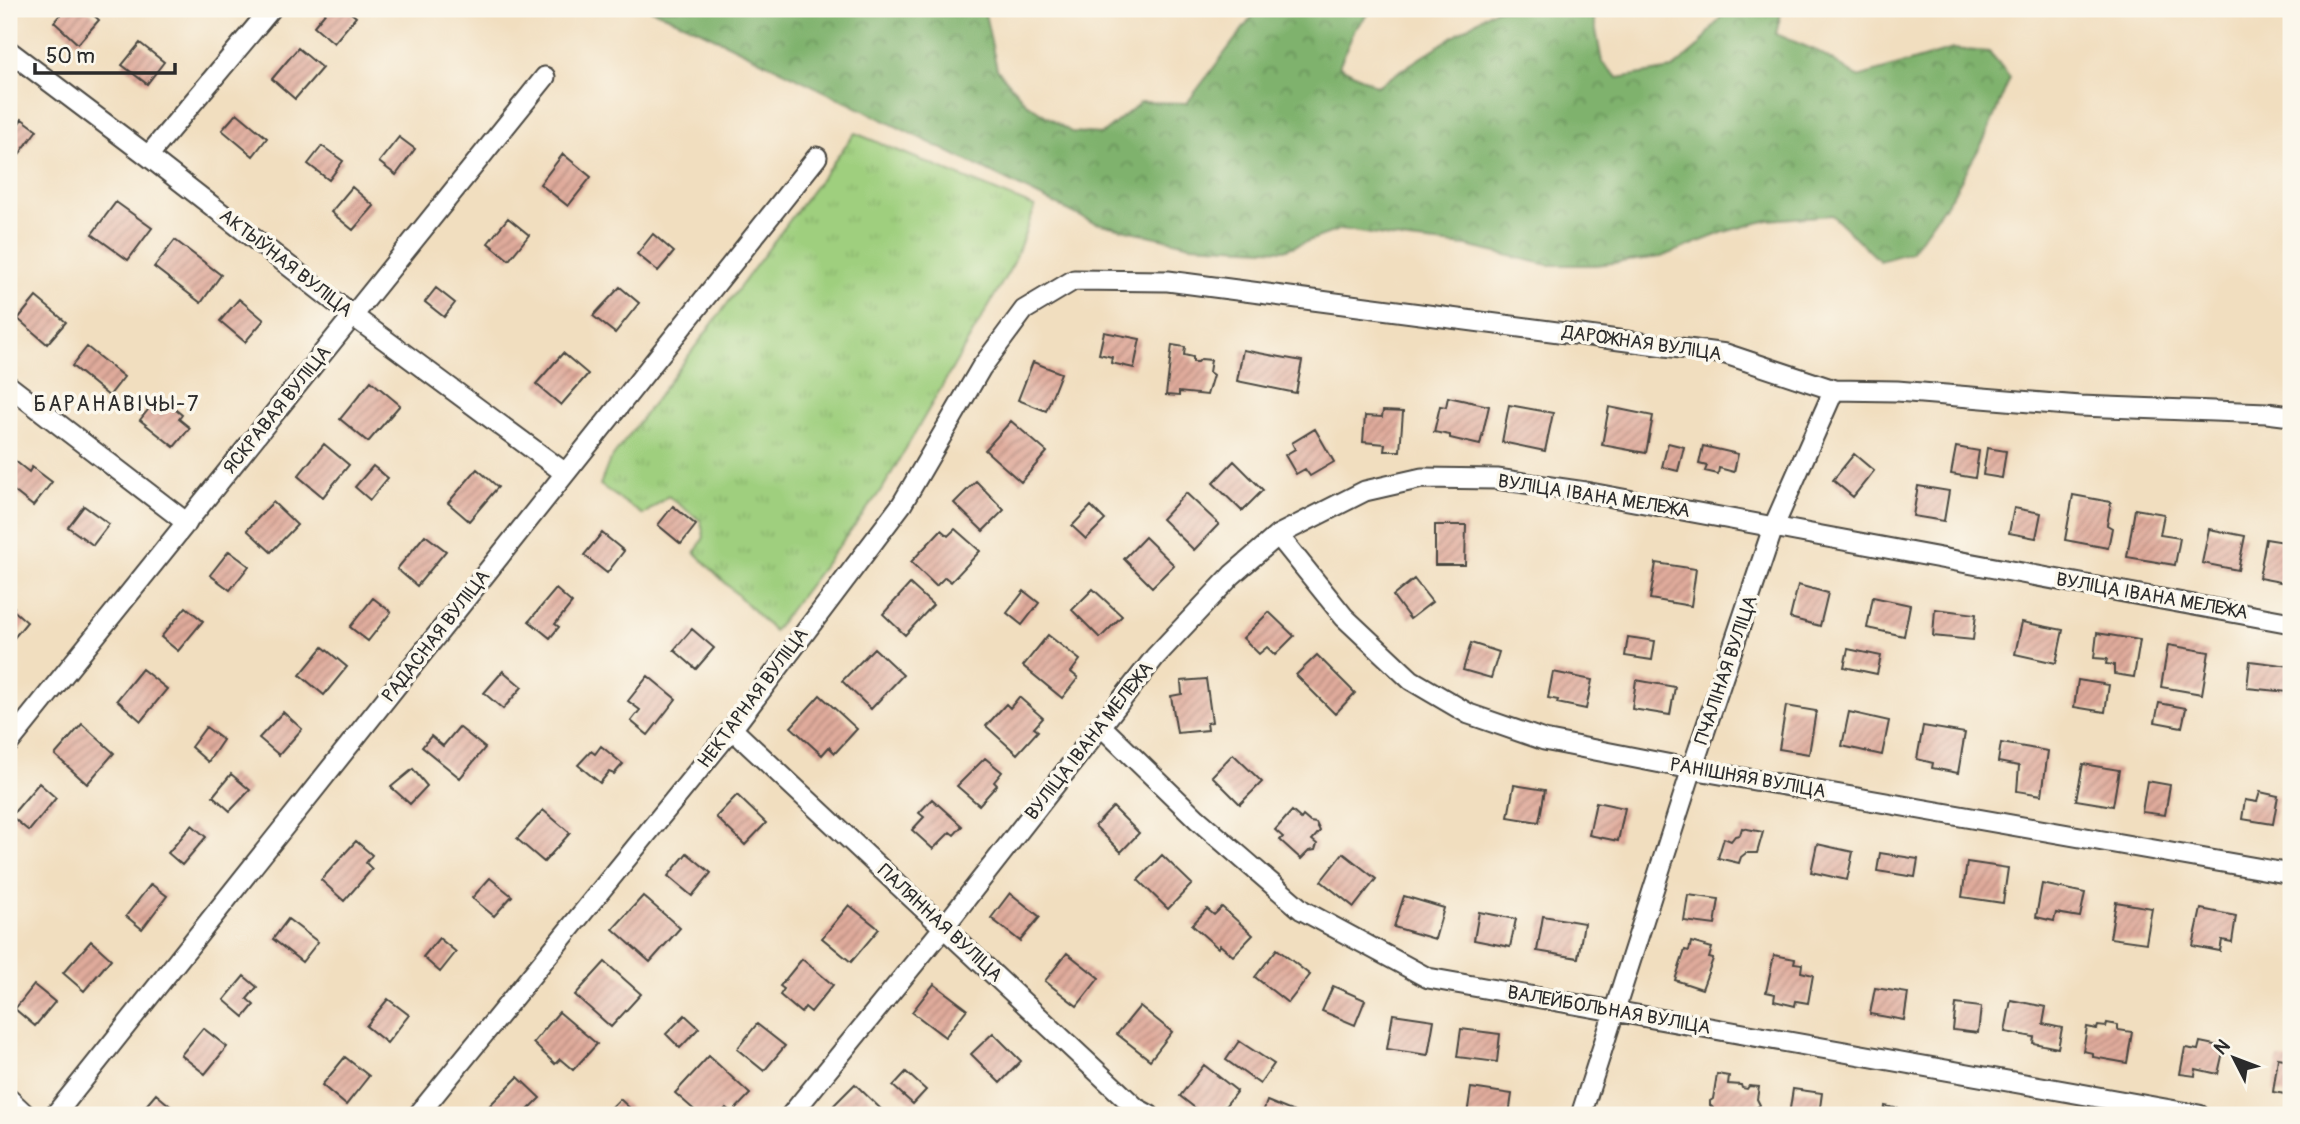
<svg xmlns="http://www.w3.org/2000/svg" width="2300" height="1124" font-family="Pangolin,sans-serif">
	<defs>
		<pattern id="grass-tufts" width="24" height="20" patternUnits="userSpaceOnUse" patternTransform="scale(1.75)"><rect width="24" height="20" fill="#9fcf7e"/><path d="M3 7l-1-3M5 7V3M7 7l1-3M15 17l-1-3M17 17v-4M19 17l1-3" fill="none" stroke="#89b26d"/></pattern>
		<pattern id="forest-crowns" width="20" height="18" patternUnits="userSpaceOnUse" patternTransform="scale(1.75)"><rect width="20" height="18" fill="#7fb26d"/><path d="M2 6a3 3 0 1 1 6 0M12 15a3 3 0 1 1 6 0" fill="none" stroke="#68915a"/></pattern>
		<pattern id="building-hatch" width="6" height="6" patternUnits="userSpaceOnUse" patternTransform="scale(1.75)"><rect width="6" height="6" fill="#e0ab9b"/><path d="M-1 1l2-2M0 6l6-6M5 7l2-2" fill="none" stroke="#b68b7f"/></pattern>
	</defs>
	<rect width="100%" height="100%" fill="#fbf7ec"/>
	<filter id="ink" filterUnits="userSpaceOnUse"><feTurbulence type="fractalNoise" baseFrequency=".0143" numOctaves="2"/><feDisplacementMap in="SourceGraphic" scale="14" xChannelSelector="R" yChannelSelector="G"/><feConvolveMatrix kernelMatrix="1 2 1 2 8 2 1 2 1" color-interpolation-filters="sRGB"/></filter>
	<filter id="wash" filterUnits="userSpaceOnUse"><feTurbulence type="fractalNoise" baseFrequency=".00686" numOctaves="4" result="noise"/><feDisplacementMap in="SourceGraphic" scale="28" xChannelSelector="R" yChannelSelector="G"/><feGaussianBlur stdDeviation="1.57" result="paint"/><feColorMatrix in="noise" values="0 0 0 0 0 0 0 0 0 0 0 0 0 0 0 0 0 1.4 0 .05"/><feComposite in="paint" operator="in"/></filter>
	<g filter="url(#wash)">
		<rect width="100%" height="100%" fill="#f1debf"/>
		<path fill="url(#grass-tufts)" stroke="#657d54" stroke-width="2" d="M855,133L1035,207L1013,264L883,488L774,631L695,553L704,537L701,521L668,496L643,515L600,485L609,462Z"/>
		<path fill="url(#forest-crowns)" stroke="#556e4c" stroke-width="2" d="M650,9H984L997,69L1026,103L1071,132L1102,134L1141,102L1187,103L1258,9H1372L1355,29L1339,66L1377,86L1495,9H1592L1602,62L1618,78L1672,69L1698,47L1727,9H1782L1776,34L1819,52L1858,77L1953,49L1989,52L2010,78L1985,138L1953,194L1911,252L1880,261L1832,215L1768,220L1724,232L1661,257L1596,265H1549L1466,246L1408,240L1341,229L1284,250L1191,245L1092,222L699,30Z"/>
		<g id="blocks">
			<path fill="url(#building-hatch)" d="M65,9H87L99,20L78,44L54,22Z
				M328,9H346L356,17L334,43L314,26Z
				M140,43L164,62L147,84L122,65Z
				M298,48L322,68L295,99L272,79Z
				M237,113L267,138L253,156L222,130Z
				M22,119L37,130L17,157L9,151V137Z
				M399,137L415,149L396,175L379,162Z
				M322,146L343,161L329,180L308,164Z
				M563,154L591,177L568,206L540,184Z
				M352,187L374,206L353,230L331,212Z
				M116,202L152,228L128,260L92,234Z
				M508,218L529,235L509,260L488,243Z
				M653,234L674,252L658,271L637,254Z
				M175,240L221,275L201,303L154,267Z
				M620,287L639,303L615,333L593,316Z
				M436,288L455,303L444,317L425,302Z
				M36,297L66,322L47,344L18,319Z
				M239,299L264,320L245,342L220,321Z
				M1104,332L1140,339L1134,368L1111,363L1112,357L1099,354Z
				M1172,345L1185,347L1184,355L1193,357V362H1198L1201,359L1211,360L1209,372L1213,375L1207,395L1179,392V396L1166,395Z
				M87,347L124,377L109,396L72,366Z
				M1243,350L1302,361L1296,393L1237,381Z
				M563,353L588,374L561,405L536,384Z
				M1033,362L1061,373L1046,411L1018,400Z
				M371,381L400,405L368,442L340,419Z
				M159,396L182,415L179,419L190,428L174,447L140,420Z
				M1448,397L1489,406L1480,445L1450,438V435L1434,432L1440,406L1446,407Z
				M1509,405L1553,413L1545,451L1502,442Z
				M1609,407L1653,416L1646,453L1602,445Z
				M1383,411L1403,412L1400,451H1384L1385,444L1363,442L1365,416L1382,417Z
				M1011,421L1047,452L1021,482L985,450Z
				M1315,429L1334,462L1310,476L1305,469L1296,474L1285,455L1295,449L1292,443Z
				M1668,443L1684,447L1678,471L1662,467Z
				M324,444L349,465L323,497L298,476Z
				M1703,446L1738,454L1734,472L1719,468L1718,474L1705,471L1707,466L1699,464Z
				M1956,447L1979,451L1975,478L1951,474Z
				M1987,448L2006,451L2002,478L1983,475Z
				M1854,454L1874,471L1853,497L1833,480Z
				M14,460L29,472L32,467L52,482L33,506L9,487V466Z
				M1234,461L1263,490L1242,511L1213,483Z
				M373,466L388,478L370,500L355,487Z
				M477,469L498,487L469,521L448,503Z
				M976,481L1004,510L983,531L954,503Z
				M1918,486L1949,491L1944,521L1913,516Z
				M1186,493L1219,524L1194,550L1162,519Z
				M2073,495L2111,502L2107,525L2112,528L2108,548L2065,540Z
				M273,502L297,525L271,552L247,530Z
				M84,506L109,524L93,545L68,527Z
				M673,506L696,525L681,544L658,525Z
				M1091,506L1105,520L1086,539L1072,526Z
				M2014,508L2041,513L2036,538L2009,533Z
				M2135,509L2164,514L2160,535L2180,538L2175,565L2127,557Z
				M1435,525H1466L1465,565H1435Z
				M955,529L980,551L951,582L945,577L936,586L911,562L941,530L948,536Z
				M2209,529L2245,536L2238,570L2202,563Z
				M602,533L624,551L607,573L584,555Z
				M425,535L446,551L417,586L397,569Z
				M1145,537L1174,565L1152,587L1124,559Z
				M2266,539L2291,543V584L2259,578Z
				M229,551L249,566L230,590L210,575Z
				M1656,563L1696,569L1691,606L1650,599Z
				M1414,579L1432,602L1410,619L1393,596Z
				M910,584L933,605L905,635L883,614Z
				M1798,585L1828,593L1820,626L1790,618Z
				M556,589L572,603L555,624L559,627L550,638L529,621Z
				M1093,589L1122,616L1100,638L1072,610Z
				M1024,591L1039,603L1022,625L1007,613Z
				M1873,597L1910,605L1904,636L1867,628Z
				M373,598L391,612L368,641L350,627Z
				M9,603L14,607L12,609L27,622L9,644Z
				M186,607L203,621L178,651L161,637Z
				M1935,609L1976,614L1973,640L1933,636Z
				M1269,612L1294,636L1275,655L1267,647L1259,654L1243,638Z
				M2022,622L2063,630L2056,663L2015,654Z
				M692,629L714,648L696,669L674,650Z
				M2097,633L2140,640L2134,677L2114,674V665L2106,664L2107,659L2094,658Z
				M1048,635L1080,660L1071,672L1078,678L1062,698L1023,666Z
				M1628,637L1655,641L1652,660L1625,656Z
				M1471,643L1499,652L1491,678L1463,670Z
				M2168,645L2209,652L2202,694L2161,687Z
				M323,647L347,667L324,695L300,675Z
				M874,648L903,675L871,709L842,681Z
				M1848,649L1881,656L1877,674L1844,667Z
				M1317,655L1355,693L1335,714L1296,675Z
				M2250,661L2291,666L2288,692L2247,688Z
				M142,669L167,689L141,721L117,700Z
				M503,671L522,687L503,709L484,693Z
				M1553,672L1592,680L1586,709L1557,703L1558,700L1548,698Z
				M648,676L676,699L648,735L631,721L640,710L628,701Z
				M1206,679L1212,722L1207,723L1208,730L1177,733L1171,696L1182,694L1181,681Z
				M1636,680L1675,687L1670,715L1632,709Z
				M2078,680L2109,685L2105,712L2074,707Z
				M820,695L857,729L835,753L829,747L822,755L791,727Z
				M1019,697L1043,718L1034,728L1038,731L1017,754L986,726L1006,704L1010,708Z
				M2159,703L2186,708L2182,727L2155,722Z
				M1786,706L1816,711L1809,754L1779,749Z
				M283,712L302,729L279,755L259,738Z
				M1849,712L1889,721L1882,755L1842,746Z
				M82,724L114,753L87,784L55,755Z
				M1923,726L1965,733L1958,773L1932,768L1933,763L1917,759Z
				M206,727L223,740L208,762L191,747Z
				M459,727L485,748L460,778L422,747L431,736L443,746Z
				M2001,743L2048,751L2042,795L2017,791L2019,766L1998,762Z
				M601,746L623,764L614,774L609,772L600,783L578,765L591,751L595,754Z
				M1233,754L1262,782L1240,804L1212,776Z
				M985,758L1002,772L994,782L997,785L979,805L957,786Z
				M2083,764L2119,770L2113,806L2076,800Z
				M413,769L427,786L410,804L391,787Z
				M231,774L250,790L230,811L213,796Z
				M2147,781L2170,785L2165,815L2142,812Z
				M39,783L56,798L29,831L11,816Z
				M1514,785L1545,790L1539,822L1508,817Z
				M2260,792L2278,796L2273,824L2242,819L2245,800L2257,802Z
				M737,795L766,823L745,845L716,817Z
				M932,799L962,826L954,835L950,832L933,849L912,830L924,817L919,813Z
				M1596,802L1625,808L1618,841L1589,835Z
				M1113,807L1139,833L1121,852L1095,826Z
				M543,810L570,833L544,862L517,839Z
				M1292,811L1301,819L1303,816L1310,822L1316,823L1320,831L1312,840L1317,844L1315,850L1309,851L1301,859L1280,840L1283,837L1275,830Z
				M192,825L206,837L182,865L168,853Z
				M1742,828L1763,832L1757,853H1746L1741,857L1739,863L1718,858L1724,838L1731,841L1735,836L1740,835Z
				M356,841L372,855L366,863L372,869L344,901L321,880Z
				M1817,844L1853,852L1847,880L1811,872Z
				M687,853L711,873L692,896L668,876Z
				M1343,853L1376,879L1354,907L1321,881Z
				M1880,853L1918,859L1915,877L1877,871Z
				M1162,855L1192,884L1168,909L1138,880Z
				M1967,862L2008,868L2003,903L1962,897Z
				M490,878L512,896L494,916L472,898Z
				M151,884L167,896L142,929L126,916Z
				M2042,884L2085,893L2080,917L2056,913L2054,921L2036,917Z
				M1010,893L1040,917L1020,941L991,918Z
				M1688,895L1719,899L1715,925L1684,921Z
				M643,896L680,928L650,962L613,929Z
				M1404,896L1444,908L1435,939L1394,927Z
				M2116,902L2152,908L2146,943L2110,938Z
				M849,905L879,929L851,962L822,938Z
				M1222,907L1253,935L1233,956L1220,945L1218,948L1192,925L1207,909L1214,915Z
				M2201,909L2236,916L2232,942L2222,940L2220,951L2193,946Z
				M1479,912L1516,919L1510,947L1474,940Z
				M1543,916L1584,923L1578,958L1537,951Z
				M288,919L318,942L302,962L273,939Z
				M439,938L456,952L440,972L423,957Z
				M91,941L111,959L84,991L63,973Z
				M1691,942L1712,948L1709,958L1713,959L1702,989L1675,980L1685,950L1689,951Z
				M1277,949L1310,975L1288,1003L1255,977Z
				M1067,953L1099,978L1077,1006L1045,981Z
				M1774,955L1795,959L1794,963L1802,964L1801,972L1813,975L1808,1003L1796,1001L1795,1006L1774,1001L1775,994L1766,992Z
				M802,959L833,985L811,1012L805,1007L801,1013L780,995L784,989L780,986Z
				M605,962L641,994L611,1027L575,995Z
				M244,976L257,987L247,999L254,1005L244,1017L224,1000Z
				M934,984L967,1009L945,1037L912,1012Z
				M34,985L55,1002L35,1026L15,1009Z
				M1333,986L1365,1000L1355,1025L1322,1011Z
				M1875,988L1908,993L1904,1020L1870,1014Z
				M388,999L409,1015L387,1043L366,1026Z
				M2011,1000L2046,1007L2043,1024L2062,1028L2058,1048L2033,1043L2034,1037L2005,1032Z
				M1956,1004L1981,1007L1978,1033L1953,1030Z
				M1140,1006L1172,1032L1150,1060L1117,1034Z
				M559,1012L597,1044L573,1070L560,1059L555,1064L533,1043Z
				M1393,1014L1434,1020L1428,1055L1387,1049Z
				M685,1015L699,1028L680,1048L666,1034Z
				M2107,1023L2118,1025V1030L2132,1032L2127,1063L2093,1057V1053L2083,1051L2087,1027L2097,1029L2098,1026L2106,1027Z
				M757,1024L785,1046L764,1071L737,1049Z
				M203,1028L227,1047L205,1074L181,1055Z
				M1461,1029L1500,1034L1497,1062L1457,1057Z
				M993,1033L1021,1061L1000,1083L971,1054Z
				M1239,1041L1274,1064L1260,1084L1226,1060Z
				M2200,1042L2224,1047L2218,1074L2196,1069L2195,1076L2180,1074L2185,1048L2198,1050Z
				M709,1056L750,1094L732,1113L726,1108L720,1115H700L675,1093Z
				M345,1057L369,1076L346,1105L322,1085Z
				M2278,1058L2291,1060V1095L2273,1092Z
				M1204,1065L1237,1091L1218,1115H1204L1180,1096Z
				M906,1072L926,1090L913,1104L893,1086Z
				M1717,1074L1729,1076L1728,1084L1741,1085L1742,1088L1747,1089L1749,1086L1759,1087L1757,1099L1760,1105L1756,1108L1755,1115H1712L1713,1108L1710,1105V1101L1713,1099Z
				M518,1077L540,1098L523,1115H500L490,1105Z
				M855,1084L884,1112L881,1115H844L834,1105Z
				M1471,1088L1512,1094L1509,1115H1467Z
				M1793,1089L1822,1093L1819,1115H1789Z
				M156,1094L181,1115H138Z
				M620,1099L634,1112L631,1115H604Z
				M1267,1101L1301,1115H1262Z
				M1885,1106L1924,1114V1115H1884Z"/>
		</g>
	</g>
	<g filter="url(#ink)">
		<use href="#blocks" fill-opacity="0" stroke="#494641" stroke-width="2"/>
		<g fill="none" stroke-linecap="round" stroke-linejoin="round">
			<g stroke="#494641" stroke-width="23">
				<path id="minor" d="M9,51L148,156L353,316L565,473
					M148,156L271,9
					M9,386L187,523
					M1278,535L1344,617L1411,680L1469,714L1544,740L1692,769L2291,874
					M1101,726L1197,819L1302,910L1428,978L2199,1115
					M732,729L1136,1108L1149,1115
					M9,743L545,77
					M9,1099L26,1115
					M55,1115L817,157
					M418,1115L732,729L902,504L981,368L1024,310L1074,280L1168,281L1726,354L1834,390L1897,391L2080,406L2267,413L2291,416
					M791,1115L944,927L1155,657L1232,575L1278,535L1365,491L1422,478L1497,479L1585,492L2291,623
					M1581,1115L1692,769L1773,528L1834,390"/>
			</g>
			<use href="#minor" stroke="#fff" stroke-width="19"/>
		</g>
	</g>
	<g text-anchor="middle" dominant-baseline="central" stroke-width="7" stroke-linejoin="round" paint-order="stroke">
		<g font-size="19" fill="#2b2b2b" stroke="#fbf7ec">
			<text transform="translate(286 263) rotate(38)">АКТЫЎНАЯ ВУЛІЦА</text>
			<text transform="translate(1642 343) rotate(8)">ДАРОЖНАЯ ВУЛІЦА</text>
			<text transform="translate(277 410) rotate(-51)">ЯСКРАВАЯ ВУЛІЦА</text>
			<text transform="translate(1594 496) rotate(9)">ВУЛІЦА ІВАНА МЕЛЕЖА</text>
			<text transform="translate(2152 596) rotate(10)">ВУЛІЦА ІВАНА МЕЛЕЖА</text>
			<text transform="translate(436 636) rotate(-52)">РАДАСНАЯ ВУЛІЦА</text>
			<text transform="translate(1726 670) rotate(-71)">ПЧАЛІНАЯ ВУЛІЦА</text>
			<text transform="translate(753 698) rotate(-53)">НЕКТАРНАЯ ВУЛІЦА</text>
			<text transform="translate(1089 741) rotate(-52)">ВУЛІЦА ІВАНА МЕЛЕЖА</text>
			<text transform="translate(1748 778) rotate(10)">РАНІШНЯЯ ВУЛІЦА</text>
			<text transform="translate(940 923) rotate(43)">ПАЛЯННАЯ ВУЛІЦА</text>
			<text transform="translate(1609 1010) rotate(10)">ВАЛЕЙБОЛЬНАЯ ВУЛІЦА</text>
		</g>
		<g font-size="21" letter-spacing="2" fill="#2b2b2b" stroke="#fbf7ec">
			<text x="117" y="404">БАРАНАВІЧЫ-7</text>
		</g>
	</g>
	<rect width="2300" height="1124" fill="none" stroke="#fbf7ec" stroke-width="35"/>
	<g transform="translate(2234 1058) rotate(312)" stroke="#fbf7ec" stroke-width="5" paint-order="stroke">
	<path d="M0-5L12 26L0 18L-12 26Z" fill="#2b2b2b"/>
	<text y="-10" font-size="19" font-weight="bold" text-anchor="middle" fill="#2b2b2b">N</text>
	</g>
	<path d="M35 63v10h140v-10" fill="none" stroke="#2b2b2b" stroke-width="3.5"/>
	<text x="46" y="63" font-size="21" fill="#2b2b2b" stroke="#fbf7ec" stroke-width="5" paint-order="stroke">50 m</text>
</svg>
